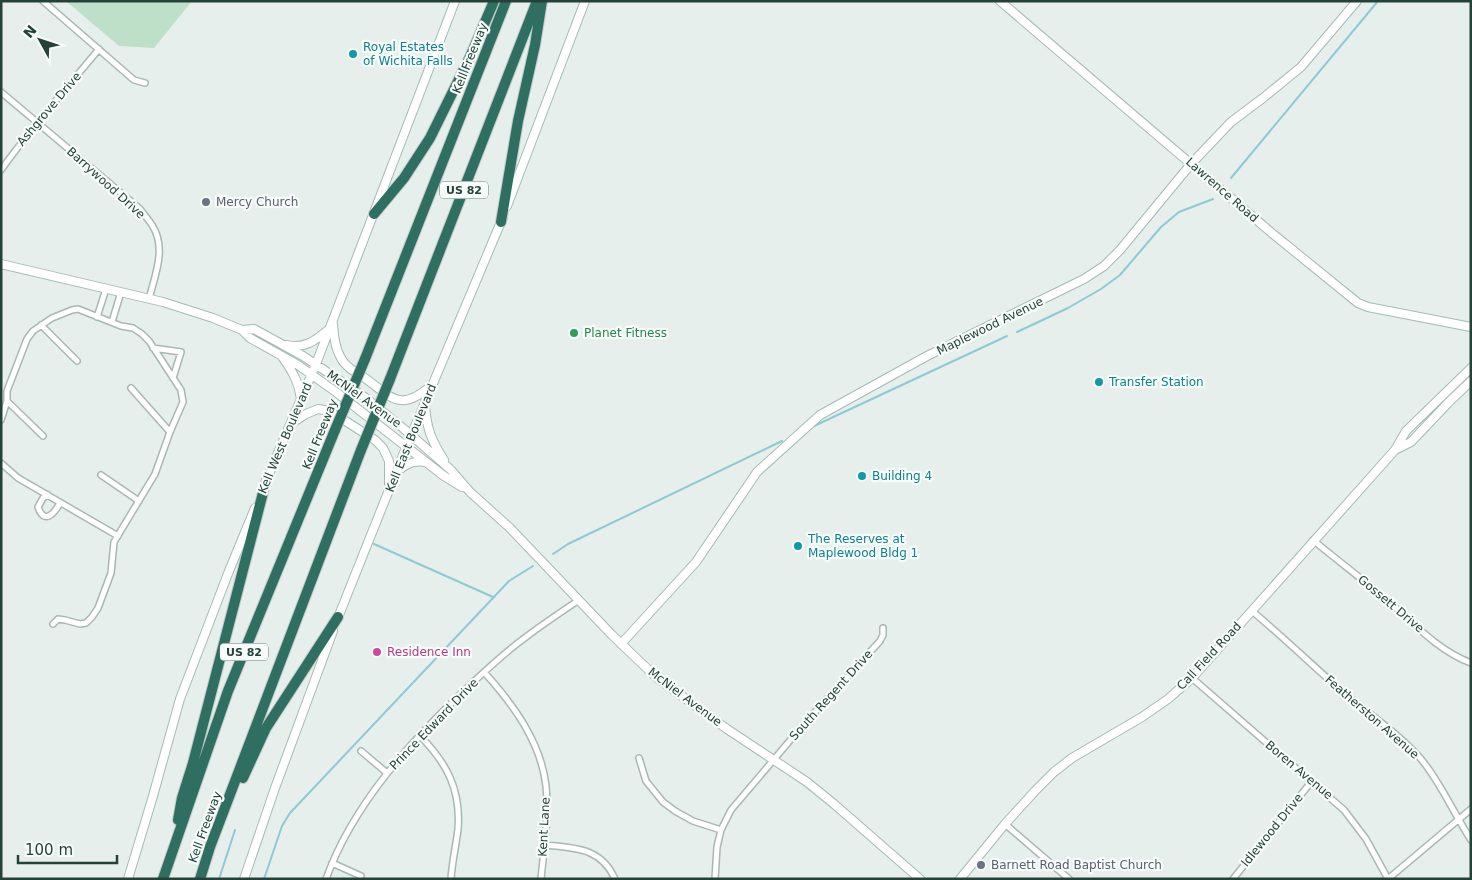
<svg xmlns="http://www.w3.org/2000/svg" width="1472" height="880" font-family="'DejaVu Sans',sans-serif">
	<rect width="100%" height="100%" fill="#e6efeb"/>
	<path fill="#bfe0c8" d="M66,1H192L154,48L119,46Z"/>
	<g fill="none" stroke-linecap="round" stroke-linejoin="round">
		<path stroke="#8ec9d4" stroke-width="2" d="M1231,178L1378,1
			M1017,332L1068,308L1101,289L1120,275L1161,227L1179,212L1213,199
			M814,426L1007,336
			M374,544L493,597
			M553,554L568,544L782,441
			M219,879L235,830
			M264,879L282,826L290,813L509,581L533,566"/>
		<g stroke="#a8b8b2" stroke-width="8">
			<path id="street" d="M43,1L134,80L145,83
				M1,92L140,209C144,215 149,220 152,225C167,248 155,275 149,299
				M1,170C31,128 66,89 99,49
				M97,317L106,289
				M112,322L121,292
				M41,325L77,361
				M153,348L181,352L173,378
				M131,388L170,432
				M7,401L43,436
				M1,420L7,401V391L27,339L33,331L52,318L72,310L78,309L121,326L133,328L142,334L149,341L181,390L183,402L170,432L155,474L114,542L111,573L98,608L92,617L86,623L80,624L65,620L58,619L53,624
				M1,463L18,478L118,536
				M101,475L139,501
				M48,495L43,498L38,507C44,525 54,514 60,503
				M1313,540C1338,561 1364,580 1388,601C1414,624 1439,651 1471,663
				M1252,611C1283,637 1312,665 1343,692C1369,714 1398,733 1421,759C1441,783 1454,814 1471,840
				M484,672C513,704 541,742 546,786C549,817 544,848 541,879
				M1192,678L1344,810L1366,839L1388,879
				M420,736C447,763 461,790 458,829C456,846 452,862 451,879
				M361,751L387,773
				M639,758L646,781L663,802L675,811L693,821L721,830
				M1005,824L1069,879
				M544,845C574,848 601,847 615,879
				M332,863L361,876
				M326,879C353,804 411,741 468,687C486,670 505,652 526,637C543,624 561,612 579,600
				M715,879L717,847L721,830L731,810L804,724L880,641L883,635V628
				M1233,879L1312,781
				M1388,879L1471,809"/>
		</g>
		<g stroke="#a4bbb3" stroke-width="10">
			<path id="secondary" d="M1000,1L1273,234L1358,303L1368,307L1471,327
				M507,206L585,1
				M1,264L163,302L213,318L242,330L250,338L298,365L336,392L444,476L462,487
				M333,324C334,336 335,348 341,358C345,367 357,373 365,378C393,399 401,412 432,385
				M242,330L254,329L303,356L366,398L404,429L451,470L470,492L510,528L612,635L657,678L727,729L807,782L834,804L920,879
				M287,345C304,349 315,341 328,330
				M283,358C293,372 299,383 301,399
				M425,406C427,429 431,440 444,460
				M292,423L306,414L318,409L330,411L375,440L383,448L389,461V486
				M1397,449L1411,442L1448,403L1471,381
				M398,471C407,463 415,460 426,462
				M263,488L316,364L455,1
				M337,620L403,455L503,217
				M621,644L696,562L757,472L820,415L927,356L1084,279L1104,266L1120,250L1191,164L1231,122L1263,98L1301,67L1357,1
				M128,879L153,796L180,699L229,571L255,508
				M244,879L275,788L333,631
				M960,879L1005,824L1035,791L1054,772L1072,758L1142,717L1168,699L1192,678L1395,450L1406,431L1471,368"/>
		</g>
		<g stroke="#c2cac8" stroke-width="12">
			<path id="highway" d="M374,214L404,178L430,138L470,57L494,1
				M501,222L518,121L535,45L542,1
				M365,359L506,1
				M390,379L537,1
				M243,778L266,728L338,617
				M178,820L182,798L193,763L265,485
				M163,879L228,691L335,430
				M200,879L210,847L361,450"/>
		</g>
		<use href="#street" stroke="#fff" stroke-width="5"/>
		<use href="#secondary" stroke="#fff" stroke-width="8"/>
		<use href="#highway" stroke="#2f6f62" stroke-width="10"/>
		<g stroke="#c2cac8" stroke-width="12" stroke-linecap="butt">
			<path id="highway-bridge" d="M335,430L365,359
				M361,450L390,379"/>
		</g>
		<use href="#highway-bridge" stroke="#2f6f62" stroke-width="10"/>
	</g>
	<g fill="#0f9aa8" stroke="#f7fbf9" stroke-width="2">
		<circle cx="353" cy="54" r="5"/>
		<circle cx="1099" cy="382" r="5"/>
		<circle cx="862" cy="476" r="5"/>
		<circle cx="798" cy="546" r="5"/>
	</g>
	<g fill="#6b7280" stroke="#f7fbf9" stroke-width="2">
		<circle cx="206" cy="202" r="5"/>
		<circle cx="981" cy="865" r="5"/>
	</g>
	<circle fill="#2e9e5b" stroke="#f7fbf9" stroke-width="2" cx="574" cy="333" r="5"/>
	<circle fill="#d1479c" stroke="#f7fbf9" stroke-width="2" cx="377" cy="652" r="5"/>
	<g text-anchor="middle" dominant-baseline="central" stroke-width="4.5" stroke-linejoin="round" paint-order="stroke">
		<g fill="#f7fbf9" stroke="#637a73" stroke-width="1">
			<rect x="440" y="181.5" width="48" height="17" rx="4"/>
			<rect x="220" y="643.5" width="48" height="17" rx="4"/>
		</g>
		<g font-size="11" font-weight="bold" fill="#24423a">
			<text x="464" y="190">US 82</text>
			<text x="244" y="652">US 82</text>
		</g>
		<g font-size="12" fill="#0d838f" stroke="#f7fbf9" text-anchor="start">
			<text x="363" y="47">Royal Estates<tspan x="363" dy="14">of Wichita Falls</tspan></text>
			<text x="1109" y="382">Transfer Station</text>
			<text x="872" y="476">Building 4</text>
			<text x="808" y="539">The Reserves at<tspan x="808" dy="14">Maplewood Bldg 1</tspan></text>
		</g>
		<g font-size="12" fill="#24423a" stroke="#f7fbf9">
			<text transform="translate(470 58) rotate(-68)">Kell Freeway</text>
			<text transform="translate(49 109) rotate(-50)">Ashgrove Drive</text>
			<text transform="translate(106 183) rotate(42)">Barrywood Drive</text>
			<text transform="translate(1222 190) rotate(41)">Lawrence Road</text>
			<text transform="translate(990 326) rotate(-26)">Maplewood Avenue</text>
			<text transform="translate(364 399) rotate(36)">McNiel Avenue</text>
			<text transform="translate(320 434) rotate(-68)">Kell Freeway</text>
			<text transform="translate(285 438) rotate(-67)">Kell West Boulevard</text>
			<text transform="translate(411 438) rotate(-68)">Kell East Boulevard</text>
			<text transform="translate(1391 604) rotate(40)">Gossett Drive</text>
			<text transform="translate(1209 656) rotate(-47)">Call Field Road</text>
			<text transform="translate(831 695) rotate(-48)">South Regent Drive</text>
			<text transform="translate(685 697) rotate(37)">McNiel Avenue</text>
			<text transform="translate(1372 717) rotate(41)">Featherston Avenue</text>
			<text transform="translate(434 724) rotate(-46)">Prince Edward Drive</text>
			<text transform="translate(1299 770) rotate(40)">Boren Avenue</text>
			<text transform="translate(205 827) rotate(-70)">Kell Freeway</text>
			<text transform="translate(544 827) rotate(-87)">Kent Lane</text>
			<text transform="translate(1272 830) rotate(-51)">Idlewood Drive</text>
		</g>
		<g font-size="12" fill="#5b616d" stroke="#f7fbf9" text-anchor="start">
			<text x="216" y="202">Mercy Church</text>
			<text x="991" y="865">Barnett Road Baptist Church</text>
		</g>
		<g font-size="12" fill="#27864d" stroke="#f7fbf9" text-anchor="start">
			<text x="584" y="333">Planet Fitness</text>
		</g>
		<g font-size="12" fill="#b23c85" stroke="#f7fbf9" text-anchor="start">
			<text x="387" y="652">Residence Inn</text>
		</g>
	</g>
	<rect width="1472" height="880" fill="none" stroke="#24423a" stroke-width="5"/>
	<g transform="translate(40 40) rotate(310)" stroke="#f7fbf9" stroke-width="4" paint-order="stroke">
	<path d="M0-4L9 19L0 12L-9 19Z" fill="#24423a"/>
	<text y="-8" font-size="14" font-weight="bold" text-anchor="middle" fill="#24423a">N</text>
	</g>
	<path d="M18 855v8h99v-8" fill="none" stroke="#24423a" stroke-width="2.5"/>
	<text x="25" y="855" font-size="15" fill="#24423a" stroke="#f7fbf9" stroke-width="4" paint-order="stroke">100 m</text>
</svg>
